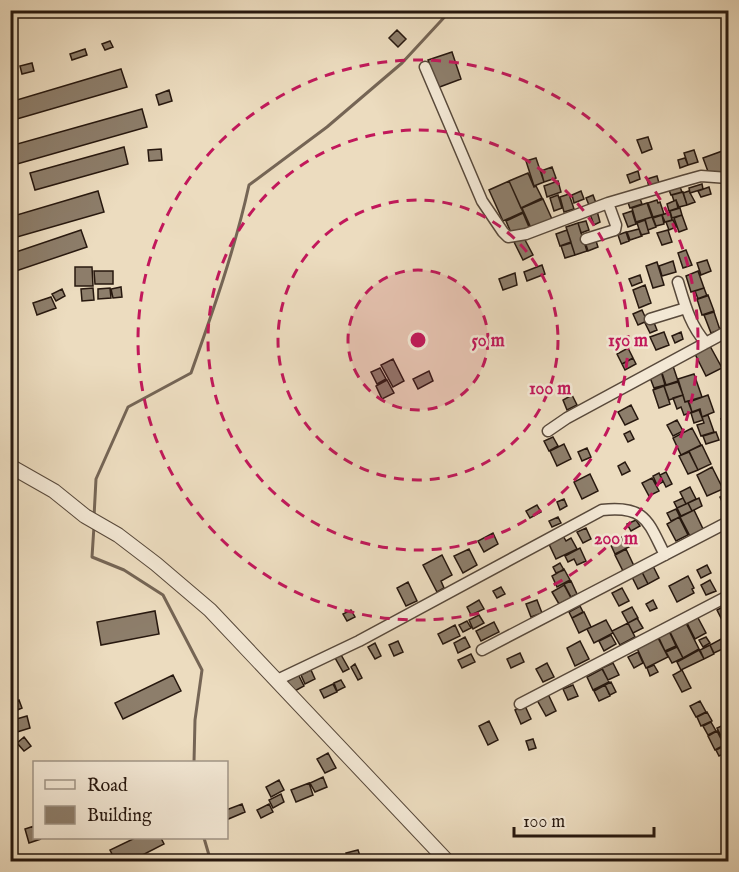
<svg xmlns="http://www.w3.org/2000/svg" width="739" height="872" font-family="'IM FELL English',serif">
	<rect width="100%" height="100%" fill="#ecdcbf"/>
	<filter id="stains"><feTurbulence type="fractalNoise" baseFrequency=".00333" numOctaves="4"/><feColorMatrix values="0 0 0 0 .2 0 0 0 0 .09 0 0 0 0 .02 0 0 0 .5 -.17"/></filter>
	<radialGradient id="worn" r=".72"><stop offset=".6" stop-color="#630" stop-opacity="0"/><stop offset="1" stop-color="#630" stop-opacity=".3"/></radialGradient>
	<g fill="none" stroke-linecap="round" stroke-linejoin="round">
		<path stroke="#756555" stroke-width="3" d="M94,517L96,479L128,407L191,373C213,311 235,249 249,185L327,127L402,63L451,10
			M94,526L92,557L124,570L163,595L202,670L195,720L194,762
			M204,838L211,862"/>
	</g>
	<path fill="#8d7e6b" stroke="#27180f" stroke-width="1.5" d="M397,30L406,39L398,47L389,38Z
		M110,41L113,47L105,50L102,44Z
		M85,49L87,55L72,60L70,54Z
		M452,52L461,79L437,88L428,60Z
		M32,63L34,71L22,74L20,66Z
		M121,69L127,87L10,121V102Z
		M169,90L172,101L159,105L156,95Z
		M142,109L147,127L10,166V146Z
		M648,137L652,149L642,153L637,140Z
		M124,147L128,164L35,190L30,173Z
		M161,149L162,160L149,161L148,150Z
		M694,150L698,162L688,165L684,153Z
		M725,150L728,158V174L710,177L703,158Z
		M536,158L544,182L534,186L526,161Z
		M685,158L688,165L680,168L678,160Z
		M552,167L556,178L544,182L541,171Z
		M638,171L640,179L630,183L627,175Z
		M528,173L534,187L536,186L542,198L521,208L509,181Z
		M657,176L659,183L649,187L647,179Z
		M509,181L523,212L503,221L489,190Z
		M558,181L561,192L547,197L544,186Z
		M702,184L703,189L690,193L689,188Z
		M680,187L682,192L671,195L669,190Z
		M709,187L711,194L701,197L698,191Z
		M98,191L104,212L10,239V217Z
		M581,191L584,199L574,203L572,195Z
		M689,191L695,202L687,205L683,193Z
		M683,192L687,205L679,207L676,200L674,201L672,195Z
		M569,194L574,209L564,212L560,197Z
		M558,195L562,208L554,211L550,198Z
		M593,195L596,203L589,205L586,198Z
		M639,196L642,204L630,208L627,200Z
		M543,199L552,219L531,228L522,208Z
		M657,200L658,203L660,202L664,214L653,217L648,203Z
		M676,200L678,208L669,211L667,204Z
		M647,203L652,217L636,222L632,208Z
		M680,208L682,215L672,218L670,211Z
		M597,211L600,222L594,225L590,214Z
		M632,211L636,224L628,227L623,214Z
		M670,212L672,220L665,222L662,215Z
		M523,213L529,227L512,235L506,221Z
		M662,215L664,224L656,226L653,218Z
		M682,215L687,229L679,232L674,218Z
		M652,217L656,227L648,230L645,219Z
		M645,220L649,233L641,235L637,223Z
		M673,220L676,227L669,230L666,222Z
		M586,221L589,230L581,233L578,223Z
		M578,223L587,251L575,255L566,227Z
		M639,229L642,236L630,240L627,232Z
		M81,230L87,247L10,273V254Z
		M567,230L571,242L560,246L556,234Z
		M668,230L672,242L662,245L657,233Z
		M626,232L629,241L621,244L618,235Z
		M524,238L533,255L523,260L514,242Z
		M595,238L598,247L588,251L585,242Z
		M571,243L575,255L565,258L561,246Z
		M686,250L692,265L683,268L678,253Z
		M707,260L711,271L701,275L697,263Z
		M673,261L676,272L662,276L659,266Z
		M657,262L664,285L653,288L646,266Z
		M542,265L545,274L527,281L524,272Z
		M75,267H92L93,286H75Z
		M94,271H113V284H95Z
		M698,271L704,288L691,292L686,276Z
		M515,273L517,285L503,290L499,279Z
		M640,275L642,282L632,286L629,279Z
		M645,285L651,303L639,308L633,290Z
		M121,287L122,297L113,298L111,289Z
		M93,288L94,300L82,301L81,289Z
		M110,288L111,298L98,299V289Z
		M704,288L707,296L698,299L695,291Z
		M62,289L65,296L56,301L52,294Z
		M708,295L714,311L702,315L697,299Z
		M51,297L56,308L37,315L33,303Z
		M642,310L647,321L638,325L633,314Z
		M714,312L720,330L711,333L704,315Z
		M653,320L657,330L650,333L645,323Z
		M664,332L669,345L656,350L650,337Z
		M681,332L683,339L675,343L672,336Z
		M710,346L722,368L706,376L695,354Z
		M628,348L633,358L622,364L617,354Z
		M633,358L636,364L625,370L622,364Z
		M393,359L404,381L393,387L381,365Z
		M673,366L678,381L666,385L661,370Z
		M380,368L386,379L377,384L371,372Z
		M429,371L433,381L418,389L413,379Z
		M661,371L665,385L654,388L649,375Z
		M694,374L702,397L685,402L678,379Z
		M387,380L394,393L382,399L376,386Z
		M678,382L683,395L669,400L664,386Z
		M664,386L670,404L659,408L653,390Z
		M572,395L577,405L567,410L563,400Z
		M683,395L685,402L688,401L692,412L684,415L681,407L677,409L673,398Z
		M708,395L714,412L702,417L700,409L692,412L689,402Z
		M631,405L638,419L625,425L618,412Z
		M699,410L703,420L694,423L691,413Z
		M708,415L714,432L701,436L697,425L704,423L702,417Z
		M728,416V433L721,419Z
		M677,420L683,431L673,436L667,425Z
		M692,428L701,445L681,455L673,438Z
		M630,431L634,439L628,442L624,434Z
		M716,432L719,440L706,444L703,436Z
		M553,437L558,446L549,451L544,441Z
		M564,444L571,459L557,466L550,451Z
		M702,445L711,464L698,470L689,451Z
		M587,448L591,457L582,461L578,452Z
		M689,452L698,470L688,474L679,456Z
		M625,462L630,471L622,475L618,466Z
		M712,467L723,489L707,496L697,475Z
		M666,472L672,484L666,487L660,475Z
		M659,473L663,482L657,485L653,476Z
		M590,474L598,491L582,499L574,482Z
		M652,478L659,491L649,496L642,483Z
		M690,487L696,499L686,504L680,492Z
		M728,493V509L726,510L720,497Z
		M683,498L686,504L677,508L674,502Z
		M699,498L702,506L692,511L688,503Z
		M564,499L567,506L560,510L557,502Z
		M688,503L692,511L681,516L677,508Z
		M537,505L541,512L530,518L526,511Z
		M676,509L680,517L671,521L667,513Z
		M694,510L704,531L691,538L680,517Z
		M558,517L561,523L552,527L549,521Z
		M679,517L688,535L676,541L667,524Z
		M636,520L640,526L631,531L627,524Z
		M586,528L591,539L583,543L577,532Z
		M493,533L498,544L484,552L478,541Z
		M562,534L566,541L571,538L577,549L556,559L548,542Z
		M624,536L629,547L615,554L610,543Z
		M580,548L586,561L577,565L574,559L568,562L565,556Z
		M469,549L477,565L463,573L454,556Z
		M626,549L634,566L623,571L615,555Z
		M442,555L452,575L441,581L444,588L437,592L423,565Z
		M560,563L564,570L556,573L553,567Z
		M707,565L711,573L701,578L697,570Z
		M653,566L659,578L648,584L642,572Z
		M564,569L570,580L557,587L552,576Z
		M642,572L648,584L638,589L632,577Z
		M688,576L694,588L692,589L694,593L677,602L669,586Z
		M710,580L716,591L706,595L701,585Z
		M571,581L577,594L571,597L564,584Z
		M408,582L417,601L406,606L397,588Z
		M564,585L571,598L559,604L552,592Z
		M501,587L505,594L497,598L493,591Z
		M622,588L629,601L619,606L612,593Z
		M479,600L484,609L471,615L467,607Z
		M537,600L542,613L531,617L526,604Z
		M653,600L657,608L650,611L646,604Z
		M728,604V620L723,622L717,610Z
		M580,606L583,612L572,618L569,612Z
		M632,607L638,618L628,623L622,612Z
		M351,610L355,617L347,621L343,614Z
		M155,611L159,634L101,645L97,622Z
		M584,612L591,627L579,633L572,618Z
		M479,615L484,623L473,629L469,620Z
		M697,616L706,633L695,639L686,621Z
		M637,618L643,628L633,633L628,623Z
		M606,620L613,633L594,643L587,629Z
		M467,621L471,628L463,632L459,625Z
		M685,621L699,649L683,658L669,630Z
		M494,622L499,632L481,641L476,631Z
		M628,623L635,637L620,645L612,631Z
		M455,625L460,636L443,644L438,634Z
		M669,631L676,646L665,651L658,636Z
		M611,635L616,644L604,651L599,641Z
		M657,636L668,657L646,668L636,646Z
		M465,637L470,647L458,653L454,643Z
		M706,637L710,643L703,647L699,640Z
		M723,638L727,647L714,653L710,645Z
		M398,641L403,652L394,656L389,645Z
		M580,641L589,659L575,666L567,648Z
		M375,643L381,656L375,659L368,647Z
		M710,645L714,654L704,659L700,650Z
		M677,647L683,658L672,663L666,652Z
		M699,650L704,659L681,670L677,662Z
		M638,652L643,663L634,668L628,657Z
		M340,653L349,669L343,672L334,656Z
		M520,653L524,662L511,668L507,659Z
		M471,654L475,662L462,668L458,660Z
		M547,663L554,677L543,682L536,669Z
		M613,663L619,675L608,680L602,668Z
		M355,664L362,678L358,680L351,667Z
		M654,665L658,672L650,676L647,668Z
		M602,669L609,682L593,690L587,677Z
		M311,670L315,679L305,684L301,675Z
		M682,670L691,688L682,692L673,675Z
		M298,674L304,686L293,692L287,680Z
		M173,675L181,691L123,719L115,703Z
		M341,680L345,687L337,691L334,683Z
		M611,682L616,692L610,695L605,685Z
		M333,684L337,692L324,698L320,690Z
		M573,685L578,696L568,700L563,689Z
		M605,685L610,696L599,701L594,691Z
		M548,694L556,711L546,716L537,700Z
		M19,700L22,708L10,713V704Z
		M700,701L706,712L696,717L690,706Z
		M525,706L531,719L521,724L515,710Z
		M707,712L712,721L701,726L697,717Z
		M27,716L30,728L17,732L13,720Z
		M489,721L498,740L488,745L479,726Z
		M711,722L716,731L708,735L703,726Z
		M728,723V735L722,738L717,728Z
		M717,731L724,745L715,750L708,736Z
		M24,737L31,746L24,751L17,743Z
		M533,739L536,748L529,750L526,741Z
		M724,746L727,752L719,756L716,750Z
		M328,753L336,768L325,773L317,759Z
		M323,777L327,787L315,792L310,783Z
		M279,780L284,790L271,797L266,787Z
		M309,783L313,795L296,802L291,790Z
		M281,794L284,802L273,808L269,800Z
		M242,804L245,812L226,820V810Z
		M269,804L273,812L261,818L257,810Z
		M34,826V838L41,839L29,843L25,829Z
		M135,838H161L164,844L129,862H116L110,850Z
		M358,850L360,856L348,859L346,853Z"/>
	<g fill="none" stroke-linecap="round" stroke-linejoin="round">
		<g stroke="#58493b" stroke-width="13">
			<path id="minor" d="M425,67L482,201L503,232L508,237L526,234L608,203L683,181L701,176L728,178
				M586,239L615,230L616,225L608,203
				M678,282C685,305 690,325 706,343
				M650,319L686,308
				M548,431L567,418L728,331
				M482,650L728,522
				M277,680L359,641L602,510C646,505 648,522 665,555
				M520,704L728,596"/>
		</g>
		<g stroke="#58493b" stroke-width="16">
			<path id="tertiary" d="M10,466L54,491L85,516L118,535L156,564L210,610L448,862"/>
		</g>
		<use href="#minor" stroke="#f3e8d5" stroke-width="10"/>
		<use href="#tertiary" stroke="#f3e8d5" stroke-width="14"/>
	</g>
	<circle cx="418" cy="340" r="70" fill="#c2185b" fill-opacity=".12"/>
	<g fill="none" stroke="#c2185b" stroke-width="3" stroke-dasharray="10 8">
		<circle cx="418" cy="340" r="70"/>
		<circle cx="418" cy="340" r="140"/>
		<circle cx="418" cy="340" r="210"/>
		<circle cx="418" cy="340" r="280"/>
	</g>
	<circle cx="418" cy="340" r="9" fill="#c2185b" stroke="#f3e8d5" stroke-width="3"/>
	<g font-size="18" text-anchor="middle" font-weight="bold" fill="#c2185b" stroke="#f3e8d5" stroke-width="5" stroke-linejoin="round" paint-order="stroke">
		<text x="488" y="346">50 m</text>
		<text x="628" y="346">150 m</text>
		<text x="550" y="394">100 m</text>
		<text x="616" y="544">200 m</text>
	</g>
	<rect width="739" height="872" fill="none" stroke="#ecdcbf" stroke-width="36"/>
	<rect x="12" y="12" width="715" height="848" fill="none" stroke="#27180f" stroke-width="3"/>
	<rect x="18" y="18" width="703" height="836" fill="none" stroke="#27180f" stroke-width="1.5"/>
	<rect x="33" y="761" width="195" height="78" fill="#f3e8d5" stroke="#a19586" stroke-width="1.5"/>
	<rect x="45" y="780" width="30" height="9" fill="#f3e8d5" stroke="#a19586" stroke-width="1.5"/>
	<text x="87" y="791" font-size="18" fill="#27180f">Road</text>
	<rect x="45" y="806" width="30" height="18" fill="#8d7e6b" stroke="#a19586" stroke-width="1.5"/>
	<text x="87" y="821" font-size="18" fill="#27180f">Building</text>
	<path d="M514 827v9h140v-9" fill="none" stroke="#27180f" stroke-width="3"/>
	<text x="523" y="827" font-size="18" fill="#27180f" stroke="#f3e8d5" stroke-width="4.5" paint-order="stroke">100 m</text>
	<rect width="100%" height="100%" filter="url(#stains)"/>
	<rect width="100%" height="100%" fill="url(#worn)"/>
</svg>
